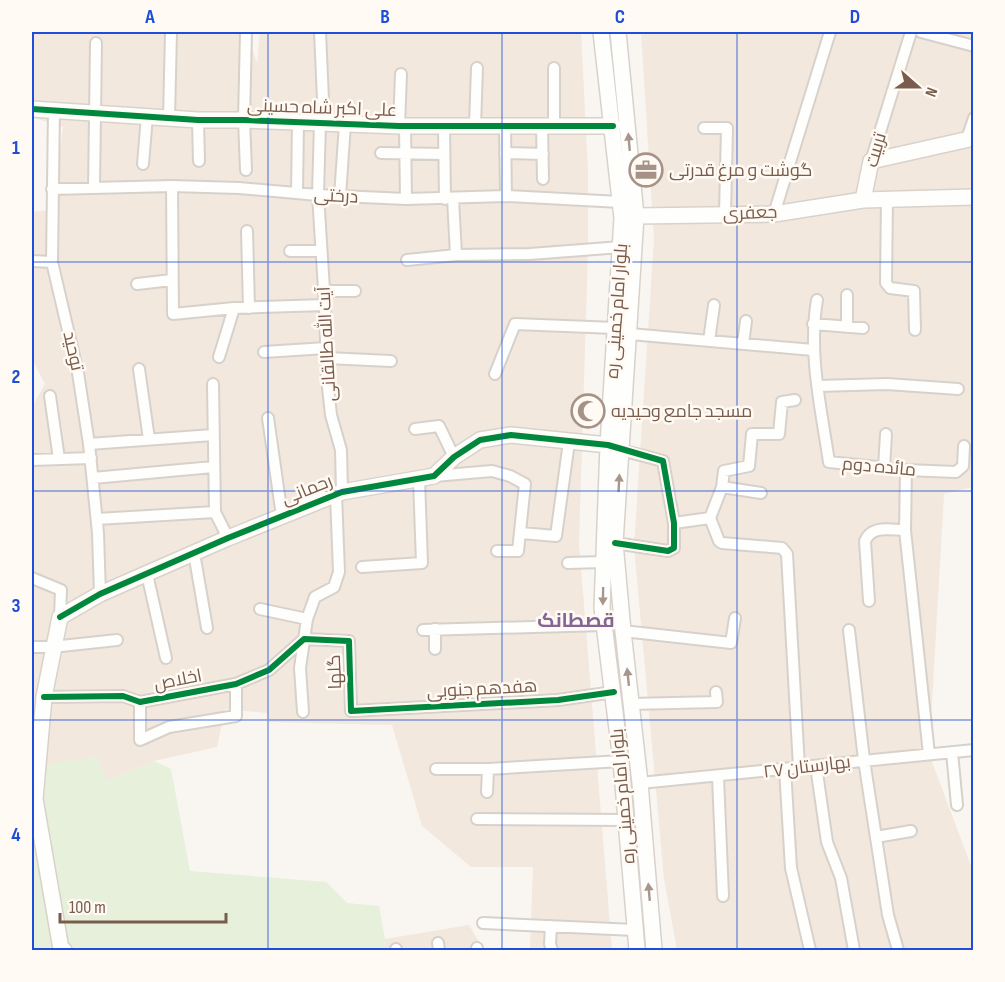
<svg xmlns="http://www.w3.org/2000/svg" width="1005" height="982" font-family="'Sofia Sans Condensed',Cairo,sans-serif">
	<rect width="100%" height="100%" fill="#f9f5f0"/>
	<path fill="#f2e8de" d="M32,32H246L257,63L260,32H581L588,172V250L579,544L612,950H530L533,867H471L422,826L392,725L268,722L267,713L225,709L217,747L154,761L108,781L32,772V407L45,384L32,359V212L52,210L63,127L32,117Z
		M641,32H973V487L944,494L929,754L973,871V950H677L664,879L634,546L654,239Z
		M469,925L484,950H387L385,939Z"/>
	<path fill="#e7f0db" d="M96,756L108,781L154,761L171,769L190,871L326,882L347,903L379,906L387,950H32V781L44,766Z"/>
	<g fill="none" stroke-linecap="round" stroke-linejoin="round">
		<g stroke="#d7d1cb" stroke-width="14">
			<path id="street" d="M246,32L244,120L246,170
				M320,32L324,122
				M921,32L974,46
				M554,68V126
				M54,109L52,262L78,373L89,444L98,533L100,594
				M169,118L171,32
				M198,120L199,161
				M320,122L318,195L325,305L327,378L331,415L341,450L342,492
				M399,126L401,74
				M405,126L406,199
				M444,126L445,199
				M475,126L477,68
				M505,126L506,196
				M542,126L543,179
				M704,128H727L725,214
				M967,139L974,118
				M381,153L444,154
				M505,153L543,154
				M871,161L911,32
				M143,164L147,116
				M172,186L173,314L234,308L325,305
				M94,188L96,43
				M52,189L172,186L239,188L318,195L406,199L506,196L620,202
				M297,193L298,122
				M340,196L345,124
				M453,198L456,255
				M887,199L886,283L890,288L914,291L915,330
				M774,214L830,32
				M247,231L249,308
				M290,251H321
				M407,260L456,255L530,254L621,247
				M32,261L52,262
				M137,284L172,280
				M324,291H355
				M817,300C808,354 821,408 829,462L906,470L956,472L963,466L964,446
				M813,324L863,328
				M847,327V295
				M630,334L813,350
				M709,341L714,305
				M743,344L746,321
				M264,352L326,348
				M219,357L234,308
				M326,358L391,361
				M139,369L149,439
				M495,374L515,324L615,328
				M213,384L215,512L228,538
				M818,386L887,384L958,389
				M50,396L59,459
				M268,418L282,516
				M415,429L439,426L454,457
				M89,444L213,435
				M32,460L91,458
				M884,468L886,434
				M906,470L905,530L929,754
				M434,476L492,471L510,476L525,484L518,551H497
				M93,478L213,467
				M722,487L761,493
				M710,518L719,541L722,543L782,548L787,554L799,767
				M97,519L215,512
				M674,523L710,518L722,487L724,471L749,466L752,434H779L782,402L795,400
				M521,533L556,536L569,442
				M615,543L668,551L674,548V523L663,461L621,450
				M194,553L207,628
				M568,563L603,562
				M362,567L422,563L419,479
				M147,574L166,658
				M32,578L61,590L60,617
				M869,601L865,541C872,525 889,530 905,530
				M260,609L307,619
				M435,629V649
				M423,630L603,625
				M849,630L864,760L888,915L898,950
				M623,631L731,643L735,618
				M32,647H52L117,640
				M44,697L123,696L140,702L236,684L269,670L304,639L349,641L351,711L558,700L614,692
				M140,702V740L169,727L236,716V684
				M630,704L717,702L716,692
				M303,712L300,668L307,619L315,597L334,587L339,572L336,494
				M952,752L957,805
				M816,766L827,842L841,878L854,950
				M436,769H488L621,761
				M785,769L791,868L810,950
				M718,777L723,896
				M640,783L974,750
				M487,792L488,769
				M477,819L626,820
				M876,837L911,831
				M483,923L635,930
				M551,926L550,944L552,950
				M438,943L439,950
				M477,948V950
				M396,949V950"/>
		</g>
		<g stroke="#d9d2cb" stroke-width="18">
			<path id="secondary" d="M601,32L622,218L608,445L602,608L621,761L637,950
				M618,32L636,216L615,543L623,631L640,783L654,950
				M32,109L198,120H244L399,126H613
				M863,200L871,161L974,138
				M636,216L774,214L863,200L974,197
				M64,950L61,949L35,799L44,697L60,617L100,594L228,538L342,492L434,476L454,457L480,440L511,435L608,445L621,450"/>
		</g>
		<use href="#street" stroke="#fefefd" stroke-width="10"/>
		<use href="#secondary" stroke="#fefefd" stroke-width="15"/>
		<g stroke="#fffaf3" stroke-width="10">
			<path id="cycleway" d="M32,109L198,120H244L399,126H613
				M60,617L100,594L228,538L342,492L434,476L454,457L480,440L511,435L608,445L663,461L674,523V548L668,551L615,543
				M44,697L123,696L140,702L236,684L269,670L304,639L349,641L351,711L558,700L614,692"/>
		</g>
		<use href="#cycleway" stroke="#00873e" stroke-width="6"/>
	</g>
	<defs><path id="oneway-solid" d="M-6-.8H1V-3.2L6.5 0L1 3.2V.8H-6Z" transform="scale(1.5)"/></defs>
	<g fill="#a8958b">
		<use href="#oneway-solid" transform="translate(629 142) rotate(-95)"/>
		<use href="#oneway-solid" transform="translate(619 483) rotate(-87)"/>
		<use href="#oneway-solid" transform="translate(603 596) rotate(91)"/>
		<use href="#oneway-solid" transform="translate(628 677) rotate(-96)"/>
		<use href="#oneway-solid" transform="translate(649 892) rotate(-95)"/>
	</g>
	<path fill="none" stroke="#1d4ed8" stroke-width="1.5" stroke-opacity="0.55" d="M268,32V950M502,32V950M737,32V950M32,262H974M32,491H974M32,720H974"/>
	<defs>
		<g id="office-ring" transform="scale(1.725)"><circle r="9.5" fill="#fffaf3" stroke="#a69286" stroke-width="1.5"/><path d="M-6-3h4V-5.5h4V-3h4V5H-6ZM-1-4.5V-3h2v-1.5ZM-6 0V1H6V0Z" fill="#a69286"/></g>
		<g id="mosque-ring" transform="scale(1.725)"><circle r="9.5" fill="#fffaf3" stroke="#a69286" stroke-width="1.5"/><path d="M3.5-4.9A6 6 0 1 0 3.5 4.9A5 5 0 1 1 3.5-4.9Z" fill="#a69286"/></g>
	</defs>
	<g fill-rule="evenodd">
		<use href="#office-ring" x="646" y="170"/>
		<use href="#mosque-ring" x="588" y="411"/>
	</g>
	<g text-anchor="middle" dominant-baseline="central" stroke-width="5" stroke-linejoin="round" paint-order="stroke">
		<g font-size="18" fill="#7a5c4d" stroke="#fffaf3">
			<text transform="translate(322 108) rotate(2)">علی اکبر شاه حسینی</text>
			<text transform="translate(876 150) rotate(-74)">تربیت</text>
			<text transform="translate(336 196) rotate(3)">درختی</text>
			<text transform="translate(750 213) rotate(-2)">جعفری</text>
			<text transform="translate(617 311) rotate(-86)">بلوار امام خمینی ره</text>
			<text transform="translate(327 344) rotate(-93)">آیت الله طالقانی</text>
			<text transform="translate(73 351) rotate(77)">توحید</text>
			<text transform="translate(879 467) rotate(5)">مائده دوم</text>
			<text transform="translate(307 490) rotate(-22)">رحمانی</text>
			<text transform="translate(335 672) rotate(-92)">گلها</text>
			<text transform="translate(178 680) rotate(-11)">اخلاص</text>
			<text transform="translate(482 689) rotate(-3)">هفدهم جنوبی</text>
			<text transform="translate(807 767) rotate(-7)">بهارستان ۲۷</text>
			<text transform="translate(623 796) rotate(-95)">بلوار امام خمینی ره</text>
		</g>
		<g font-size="18" fill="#7a5c4d" stroke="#fffaf3" text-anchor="start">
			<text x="669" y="170">گوشت و مرغ قدرتی</text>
			<text x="611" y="411">مسجد جامع وحیدیه</text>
		</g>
		<g font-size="20" font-weight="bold" fill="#846695" stroke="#fffaf3">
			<text x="576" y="621">قصطانک</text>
		</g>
	</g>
	<rect width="1005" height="982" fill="none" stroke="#fffaf3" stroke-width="66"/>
	<g transform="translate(918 87) rotate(111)" stroke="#fffaf3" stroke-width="4.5" paint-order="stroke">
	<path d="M0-4.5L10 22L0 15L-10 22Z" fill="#7a5c4d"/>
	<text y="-9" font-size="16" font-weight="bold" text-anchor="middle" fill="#7a5c4d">N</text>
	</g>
	<path d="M60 913v9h166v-9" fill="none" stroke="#7a5c4d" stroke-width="3"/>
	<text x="69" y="913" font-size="18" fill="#7a5c4d" stroke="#fffaf3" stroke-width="4.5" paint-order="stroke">100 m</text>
	<rect x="33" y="33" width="939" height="916" fill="none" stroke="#1d4ed8" stroke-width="2"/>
	<g font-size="20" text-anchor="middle" font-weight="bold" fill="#1d4ed8">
		<text x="150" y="23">A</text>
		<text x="385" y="23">B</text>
		<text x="620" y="23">C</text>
		<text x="855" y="23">D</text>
		<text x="16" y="154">1</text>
		<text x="16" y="383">2</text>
		<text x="16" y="612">3</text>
		<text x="16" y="841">4</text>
	</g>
</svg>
